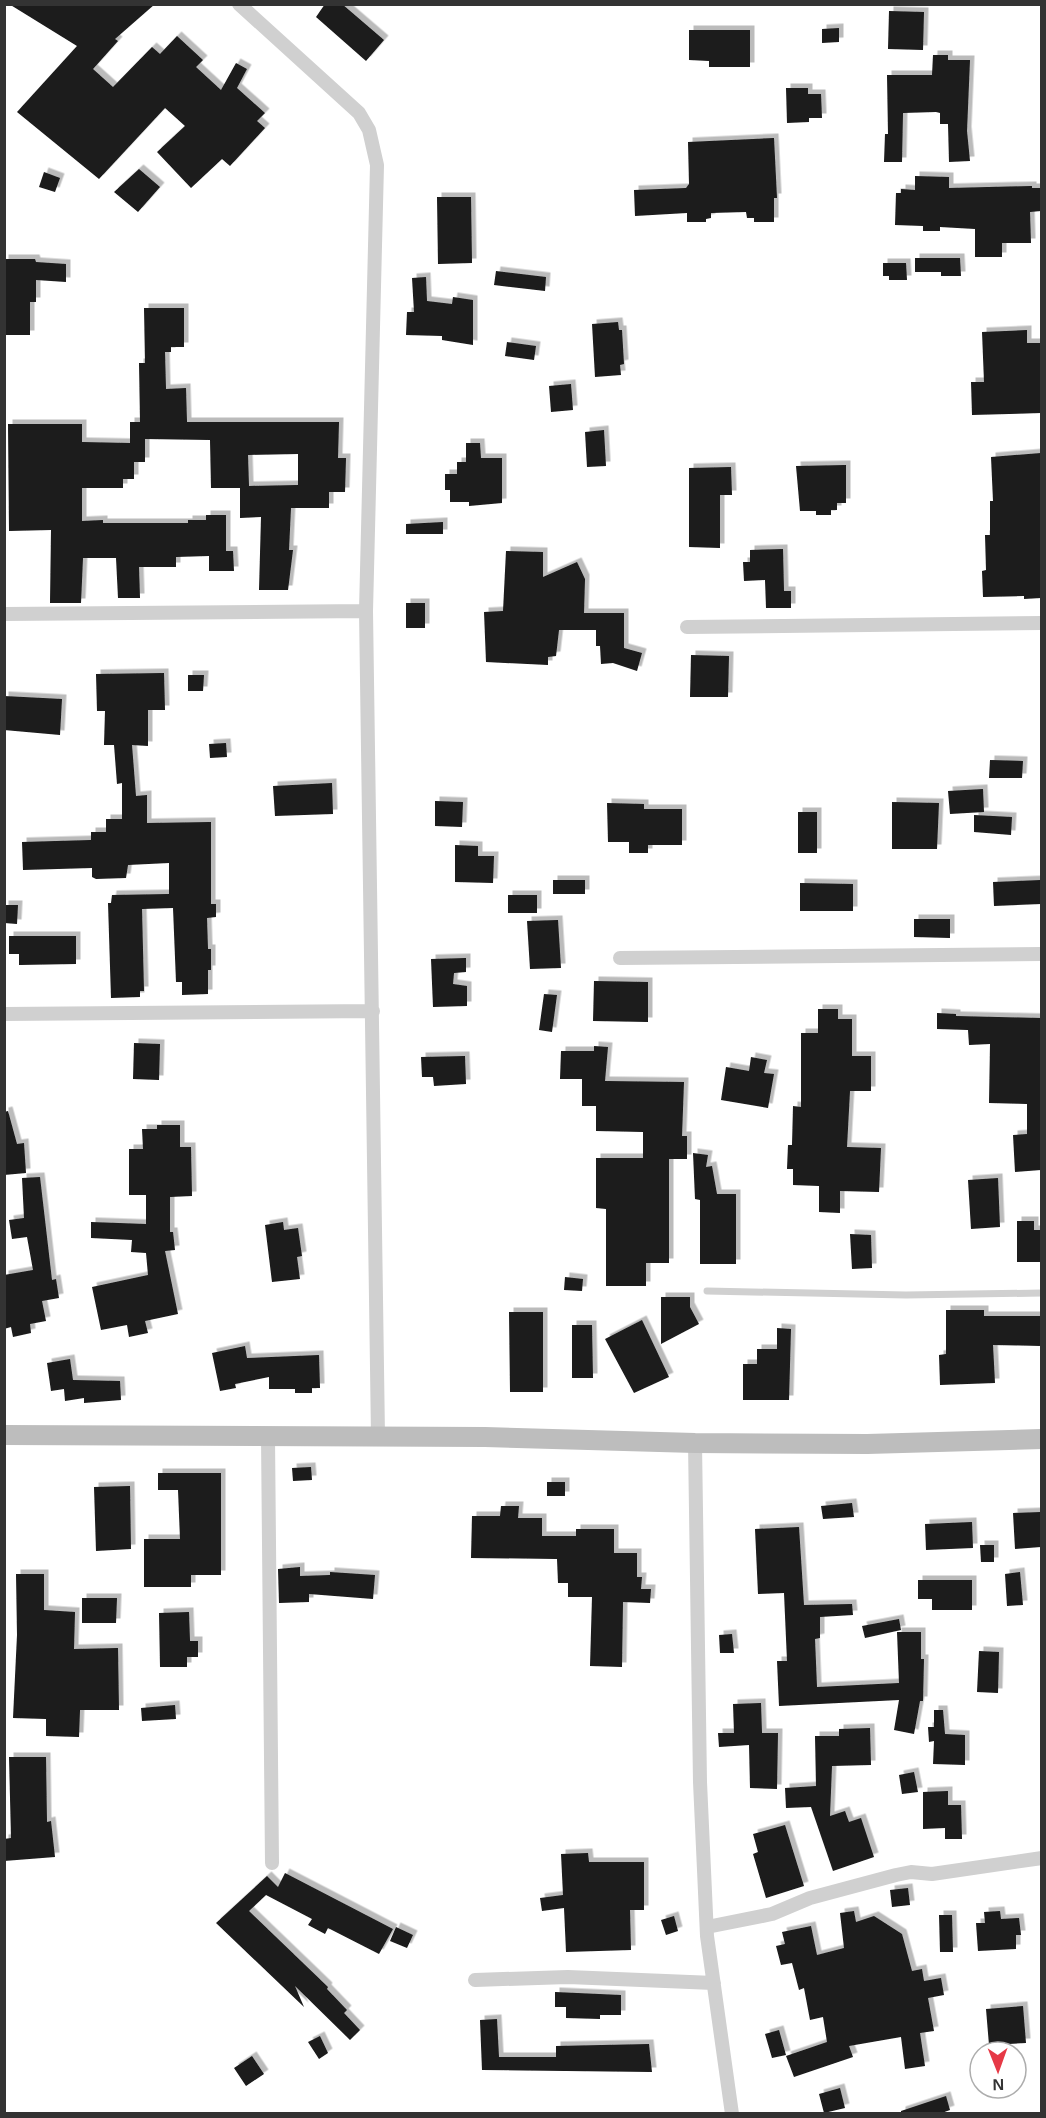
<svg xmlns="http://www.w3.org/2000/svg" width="1046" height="2118" font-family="Arial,sans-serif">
	<defs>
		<filter id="shadow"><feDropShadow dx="4.5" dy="-4.5" stdDeviation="0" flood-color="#0004"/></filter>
	</defs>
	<rect width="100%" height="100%" fill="#fff"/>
	<path fill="#1a1a1a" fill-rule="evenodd" filter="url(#shadow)" d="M9,4H155L115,39L118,41L93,69L113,87L152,47L160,54L177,36L203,60L196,67L221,90L236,63L247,69L237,88L265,113L257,121L265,128L230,166L222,159L191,188L157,152L185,126L165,108L99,179L17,112L77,46Z
		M325,4H342L384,40L366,61L316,17Z
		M889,11L924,12L923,50L888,49Z
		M839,28V42L822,43V29Z
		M689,30H750V67H709V61L689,60Z
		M933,55H948V60H970L967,131L970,161L949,162L948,124H940V113L936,112L903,113L902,162H884L885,134H888L887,75H932Z
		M786,88H808V94H821L822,118H809V122L787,123Z
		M774,138L777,198H774V222H754V218H747L746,212L711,213V218L706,219V222H687V213L635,216L634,190L686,188L689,184L688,142Z
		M139,169L160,187L138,212L114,192Z
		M44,172L60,178L55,192L39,187Z
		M915,176L949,177V188L1032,186V188H1041V211L1030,212L1031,243H1002V257H975V229L940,227V231H923V226L895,225L896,193H901V189L915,190Z
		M437,197H471L472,263L438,264Z
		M915,258H960L961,276H941V272H915Z
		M4,259H35L36,262L66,264V282L36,280V302H30V335H4Z
		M883,263H906L907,280H889V276H883Z
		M496,271L546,277L545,291L494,285Z
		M426,277L427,301L452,304L453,297L473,300V345L442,340V336L406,335L407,312H414L412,278Z
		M144,308H184V347H171V352H165L166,389L186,388L187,422H339L338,458H346L345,492H329V508H291L289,550H293L288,590H259L261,517L240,518V488H211L210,440L145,439V462H134V479H123V488H82V521L103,520V523H188V520H206V515H226V551H233L234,571H209V556L176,557V567H139L140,598H118L116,558H83L81,603H50L51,530L9,531L8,424H82V442L130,443V422H140L139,363H145ZM298,454V485L249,486L248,455Z
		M618,322L619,330H622L624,364L620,365L621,375L595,377L592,324Z
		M1027,330V343H1041V413L972,415L971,382H984L982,332Z
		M507,342L536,346L534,360L505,356Z
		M571,384L573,410L551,412L549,386Z
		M604,430L606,466L587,467L585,432Z
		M466,443H480L481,458H502V503L469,506V502H450V490H445V474H457V462H466Z
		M1041,453V598L1024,599V596L983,597L982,571L986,570L985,535H990V501H993L991,457Z
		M846,465V503H837V510H831V515H816V511H800L796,466Z
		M731,467L732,495H720V548L689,547V468Z
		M443,522V534H406V524Z
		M783,549L784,591H791V608H766L765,580L744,581L743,562H750V550Z
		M506,551L543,552V577L577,562L585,579L584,613H624V648L642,653L637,671L613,663L601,664L600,646H596V630H559L556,656L548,657V665L486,662L484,612L503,611Z
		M406,603H425V628H406Z
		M691,655L729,656L728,697H690Z
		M164,673L165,710H148V746L132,745L136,796L147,795V823L211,822V904H216V917L207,918L208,949H211V970H208V994L182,995V982H176L173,908L142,909L144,991H140V997L111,998L108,903H111L112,895L169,894V863L128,865L126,878L96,879L92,877V868L23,870L22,842L91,840V832H106V819H122V783L117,784L114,745H104L105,711H97L96,674Z
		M188,675H204L203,691H188Z
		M4,696L62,699L60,735L4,730Z
		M226,743L227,757L210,758L209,744Z
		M990,760L1023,761L1022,778H989Z
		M332,783L333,814L275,816L273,786Z
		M983,789L984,812L950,814L948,791Z
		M435,801L463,802L462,827L435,826Z
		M892,802L939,803L937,849H892Z
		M607,803L644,804V809H682V845H648V853H629V842H608Z
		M798,812H817V853H798Z
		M974,815L1012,817L1011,835L974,832Z
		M455,845L478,846V856H494L493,883L455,882Z
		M553,880H585V894H553Z
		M1041,880V904L994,906L993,882Z
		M800,883L853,884V911H800Z
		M508,895H537V913H508Z
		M4,905H18L17,924L4,923Z
		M914,919H950V938L914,937Z
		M558,920L561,968L530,969L527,921Z
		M9,936H76V964L19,965V954H9Z
		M466,958V972L454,973L453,984L467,986V1006L433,1007L431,959Z
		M594,981L648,982V1022L593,1021Z
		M544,994L557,995L552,1032L539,1030Z
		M818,1009H838V1019H852V1056H871V1091H850L847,1147L881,1148L879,1192L840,1191V1213L819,1212V1186L793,1185V1169H787L788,1145H792L793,1106L801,1107V1033H818Z
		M937,1013L956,1014V1016L1041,1018V1170L1015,1172L1013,1135L1027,1134V1104L989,1103L990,1044L969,1045L968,1030L937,1029Z
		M134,1043L160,1044L159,1080L133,1079Z
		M594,1046L608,1047L605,1081L684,1082L682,1136H687V1159H669V1263H646V1286H606V1209L596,1208V1158H643V1132L596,1131V1106H582V1079H560L561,1051H594Z
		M465,1056L466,1084L434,1086L433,1077H422L421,1057Z
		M751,1057L767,1060L764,1073L774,1074L768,1108L721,1100L726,1067L749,1071Z
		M8,1111L17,1144L24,1143L26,1173L4,1175V1112Z
		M157,1125H180V1147H191L192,1196L170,1197V1232H173L175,1250L165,1251L178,1314L145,1321L148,1333L129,1337L127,1325L101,1330L92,1287L148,1275L146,1253L131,1252L132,1240L91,1238V1222L146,1224V1195H129V1149H143L142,1129H157Z
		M693,1153L708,1155L706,1167L712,1166L717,1194H736V1264H700V1200L695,1199Z
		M40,1177L52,1280L56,1279L59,1298L42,1301L46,1321L30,1324L31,1333L13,1337L11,1327L4,1329V1275L33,1270L27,1237L12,1239L9,1220L24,1218L22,1178Z
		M998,1178L1000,1227L971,1229L968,1180Z
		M1017,1221H1034V1230H1041V1262H1017Z
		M283,1222L284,1230L298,1228L302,1256L297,1257L300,1279L272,1282L265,1225Z
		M850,1234L871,1235L872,1268L852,1269Z
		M565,1277L583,1279L582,1291L564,1290Z
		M661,1297H690V1307L699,1324L661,1344Z
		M946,1310H984V1316H1041V1346L993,1345L995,1383L940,1385L939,1355L946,1354Z
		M509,1312H543V1392H510Z
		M642,1320L669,1377L634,1393L605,1339Z
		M572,1325H592L593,1378H572Z
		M777,1328L791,1329L789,1400H743V1364H757V1349H777Z
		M245,1346L247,1358L319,1355L320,1388H312V1393H295V1389H269V1377L235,1384L236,1388L220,1391L212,1353Z
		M70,1359L73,1380L120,1381L121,1400L84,1403V1398L65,1401L64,1389L51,1391L47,1363Z
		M311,1467L312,1480L293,1481L292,1468Z
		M158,1473H221V1575H191V1587H144V1539H180L178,1490H158Z
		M547,1482H565V1496H547Z
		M130,1486L131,1549L96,1551L94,1487Z
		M852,1503L854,1517L823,1519L821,1506Z
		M501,1506H519L518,1518H542V1536H576V1529H614V1553H637V1577H642L641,1589H651L650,1603L623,1602L622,1667L590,1666L592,1597H568V1583H558L557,1559L471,1558L472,1516H500Z
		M1041,1512V1547L1015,1549L1013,1513Z
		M972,1522L973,1548L926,1550L925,1524Z
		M799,1527L804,1605L852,1604L853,1615L820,1617V1638L815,1639L817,1687L899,1683L897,1632H921V1659H924L923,1701H920L914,1734L894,1730L899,1700L779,1706L777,1661H787L784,1593L758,1594L755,1529Z
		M980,1545H994V1562H981Z
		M300,1567V1576L330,1575V1572L375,1575L373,1599L309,1594V1602L279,1603L278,1569Z
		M1020,1572L1023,1605L1007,1606L1005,1574Z
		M16,1574H44V1610L75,1612L74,1649L118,1648L119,1710H80L79,1737L46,1736V1719L13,1718L17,1635Z
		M918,1580H972V1610H932V1599H918Z
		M82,1598H117L116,1623H82Z
		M189,1612L190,1641H198V1657H187V1667H160L159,1613Z
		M899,1619L901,1630L865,1638L862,1626Z
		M732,1634L734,1653H720L719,1635Z
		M979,1651L999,1652L998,1693L977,1692Z
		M761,1703L762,1733H778L777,1789L750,1788L749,1745L719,1747L718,1733H734L733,1704Z
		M175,1705L176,1719L142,1721L141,1708Z
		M934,1710H943L945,1734L965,1735V1765L933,1764L934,1741L929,1742L928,1727H934Z
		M870,1728L871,1765L832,1766L830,1816L845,1811L849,1822L861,1818L874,1857L833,1871L811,1807L786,1808L785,1788L816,1786L815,1736H839V1729Z
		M9,1757H46L47,1822L51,1821L55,1857L4,1861V1839L11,1838Z
		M914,1772L918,1792L902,1794L899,1775Z
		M948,1791V1805H961L962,1839H945V1828L923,1829V1792Z
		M785,1825L804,1886L766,1898L753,1854L758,1852L753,1834Z
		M588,1853L589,1862H644V1910H630L631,1950L566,1952L564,1908L542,1911L540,1898L563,1895L561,1854Z
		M285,1873L393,1929L379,1954L328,1928L325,1934L308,1925L312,1919L266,1895L249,1911L328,1987L327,1989L347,2010L344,2013L360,2030L350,2040L295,1986L304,2007L216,1923L267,1876L278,1887Z
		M908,1888L910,1905L892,1907L890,1890Z
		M854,1911L856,1922L874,1916L902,1934L912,1971L922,1969L924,1981L941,1978L944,1995L928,1998L934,2031L920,2033L925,2066L905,2069L901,2037L849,2046L853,2057L794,2077L786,2056L827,2042L823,2017L810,2020L804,1988L799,1990L792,1963L781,1965L776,1946L785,1944L782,1932L811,1926L817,1955L844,1948L840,1913Z
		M1000,1911L1001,1919L1019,1918L1021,1935H1016V1949L978,1951L976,1923H985L984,1912Z
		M939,1915H952L953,1952H940Z
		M674,1916L678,1931L666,1935L661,1920Z
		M396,1927L413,1935L407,1948L390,1941Z
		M555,1992L621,1995V2015H600V2019L566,2018V2007H555Z
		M1023,2006L1026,2043L989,2045L986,2009Z
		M497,2019L499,2057H556V2046L649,2044L652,2072L482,2070L480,2020Z
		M779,2030L786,2055L772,2058L765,2034Z
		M320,2036L328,2053L319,2059L308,2042Z
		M252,2056L264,2074L246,2086L234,2068Z
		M840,2088L845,2108L824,2113L819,2094Z
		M946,2096L950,2110L939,2114H901V2111Z"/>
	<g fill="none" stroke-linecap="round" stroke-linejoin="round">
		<path stroke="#d0d0d0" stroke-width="7" d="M707,1291L906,1295L1042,1293"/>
		<path stroke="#d0d0d0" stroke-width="14" d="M239,4L359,113L369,130L377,165L366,611L378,1436
			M4,614L366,611
			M687,627L1042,623
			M620,958L1042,954
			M4,1014L373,1011
			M268,1437L272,1863
			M695,1443L700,1782L707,1936L732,2114
			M707,1927L772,1914L810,1898L896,1875L911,1872L932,1874L1042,1858
			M475,1980L568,1977L714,1983"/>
		<path stroke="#bdbdbd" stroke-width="20" d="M4,1435L485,1437L695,1443L867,1444L1042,1439"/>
	</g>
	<rect width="1046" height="2118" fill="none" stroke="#333333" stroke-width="12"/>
	<g transform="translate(998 2070) rotate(179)"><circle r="28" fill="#ffffff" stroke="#adadad" stroke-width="1.5"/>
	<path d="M0-4.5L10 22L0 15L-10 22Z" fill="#e63946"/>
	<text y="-9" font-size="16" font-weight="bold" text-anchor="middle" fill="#333333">N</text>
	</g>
</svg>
